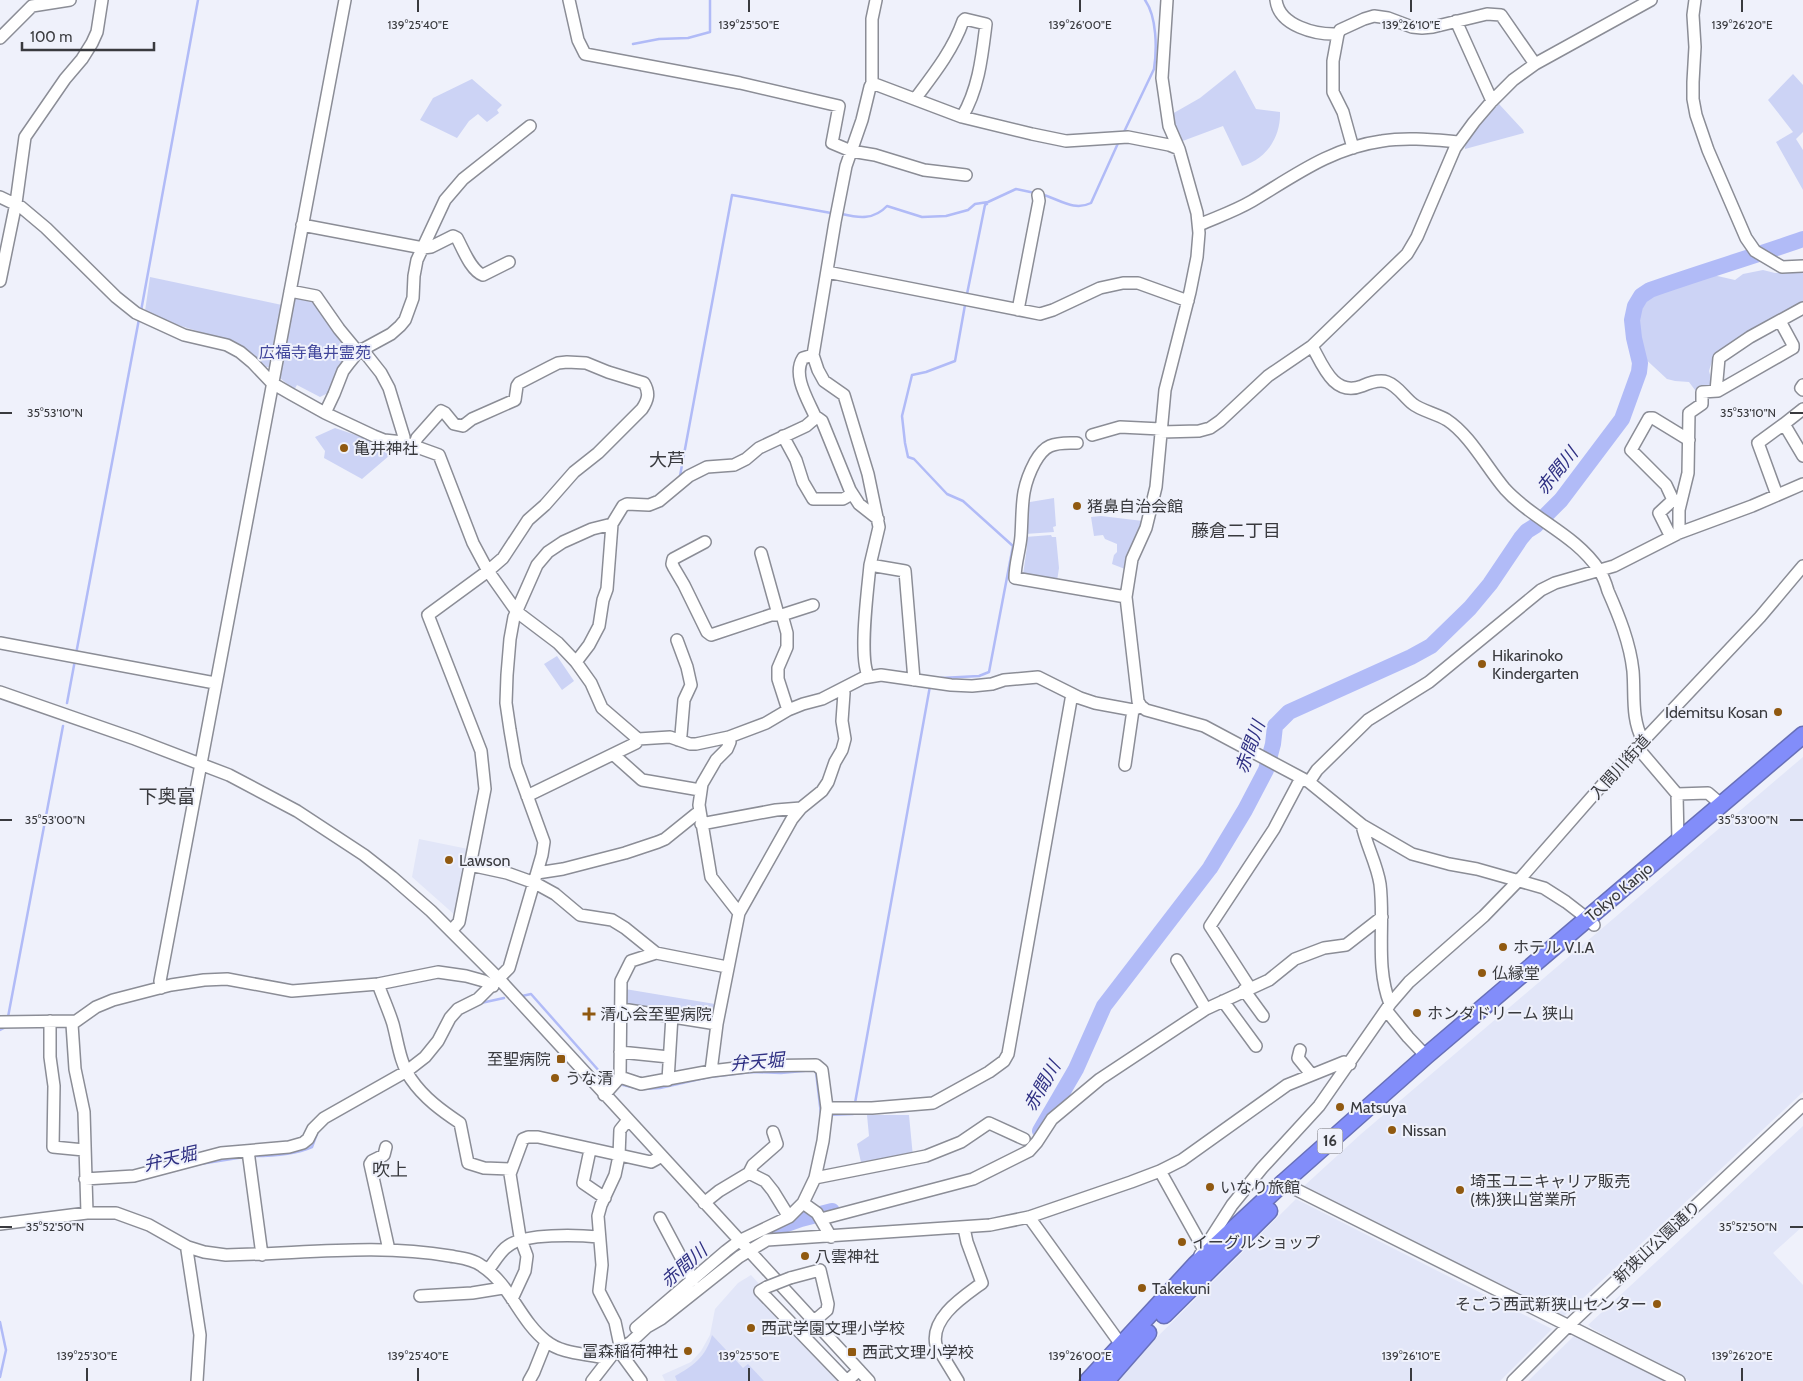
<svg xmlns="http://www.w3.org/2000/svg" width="1803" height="1381" font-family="Cabin,'Noto Sans JP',sans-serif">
	<rect width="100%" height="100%" fill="#eff1fb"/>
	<path fill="#e2e6f8" d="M1803,757V1092L1564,1316L1304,1186L1361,1134Z
		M419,839L468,849L456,916L412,877Z
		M1803,1126V1226L1773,1253L1803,1285V1381H1690L1593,1329L1588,1325Z
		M1296,1199L1552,1329L1500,1381H1116L1137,1357Z
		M751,1275L761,1286L842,1381H665L662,1375L691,1362L701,1351L710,1335L715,1309L738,1283Z
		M1575,1335L1666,1381H1528Z"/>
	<path fill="#ccd3f5" d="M1235,70L1256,109L1280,112C1281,137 1266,160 1242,166L1223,126L1180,142L1172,114L1200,98Z
		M1793,74L1803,85V132L1796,139L1803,150V190L1776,142L1793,132L1768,100Z
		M472,79L502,105L497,110L499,113L487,122L478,114L469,121L457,138L420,120L433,98Z
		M1499,104L1523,130L1524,133L1465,149C1464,137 1489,113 1499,104Z
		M1763,270L1775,273L1803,272V305L1713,358L1709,371L1712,382L1708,391L1698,394L1689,382L1675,381L1667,379L1640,354L1636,340L1635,311L1640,301L1649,293L1701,275H1713L1735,280L1743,274Z
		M150,277L282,305L270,367H264L210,335L165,321L145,311Z
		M294,295L314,296L355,351L327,396L326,394L320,397L297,385L294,390L279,377Z
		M335,428L397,449L362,479L324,458L325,451L315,437Z
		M1054,498L1056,526L1053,527L1054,532L1025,534L1024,503Z
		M1101,516L1143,521L1125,569L1112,564L1114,555L1117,552V544L1105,539L1103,535L1094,536L1091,517Z
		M1051,535L1052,537H1056L1059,568L1057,581L1023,575L1027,547V545H1023L1025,537Z
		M557,656L574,681L562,690L544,664Z
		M625,989L715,1004L713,1017L709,1019L629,1006L624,1000Z
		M867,1115H909L913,1157L862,1167L857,1144L869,1136Z
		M712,1335L743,1368L748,1364L764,1381H677L675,1376C693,1366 706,1357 712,1335Z"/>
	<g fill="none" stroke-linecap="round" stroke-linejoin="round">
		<path stroke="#b1bbf7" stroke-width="2.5" d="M633,44L659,39L688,38L710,32V0
			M1123,134L1154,69C1157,49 1157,17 1145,0
			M1040,194C1058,198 1073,212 1091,203L1119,141
			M842,214C859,218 874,220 887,206L922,217L946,216L968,210L975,204L988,202L1016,189L1035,193
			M967,294L985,205L987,204
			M141,311L198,0
			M680,476L732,195L831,213
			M76,654L139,319
			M941,678L979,676L989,672L1013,546L963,501L947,494L914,459L908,457L905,443L902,416L912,375L926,372L955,361L965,305
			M67,703L75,660
			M522,996L531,994L600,1072L605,1074
			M481,1003L504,998
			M8,1017L63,726
			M0,1030L4,1028
			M623,1085L636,1088
			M644,1089L660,1088L709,1077L751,1072L781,1073L814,1070L816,1072L821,1114H823
			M855,1103L930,686
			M828,1115L853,1114V1112
			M254,1156C273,1156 294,1155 312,1147L318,1131
			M200,1164L244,1157
			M0,1322L6,1350L0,1377"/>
		<path stroke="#b1bbf7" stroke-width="16" d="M1040,1131L1076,1069L1104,1006L1210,868L1245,810L1266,770L1273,744L1275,726L1289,712L1411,657L1431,646L1470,608L1490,584L1521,538L1527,531L1535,526L1561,500L1622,419L1639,372L1640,363L1634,338L1632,320L1635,306L1641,296L1650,290C1701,272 1752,257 1803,239
			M767,1231L801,1219L832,1211"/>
		<g stroke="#8b8d96" stroke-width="14">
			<path id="minor" d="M569,0L578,40L585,54L740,83L839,106L832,143L851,151L875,155L924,170L966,175
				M876,0L872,19V83L962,117L1032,134L1066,141L1128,137L1169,145L1179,149
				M1167,0L1162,78L1169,126L1179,149L1197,213L1199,233L1197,257L1190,292L1165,390L1156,487L1146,528L1132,559L1126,597L1138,701L1141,706L1146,710L1204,726L1309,782L1362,825L1412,854L1449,864L1477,869L1544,888L1566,902L1588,919L1594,925
				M1276,0C1279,26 1316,35 1338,34
				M1695,0L1693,15L1695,47L1693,82V99L1696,115L1708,150L1746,238L1755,251L1782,267L1803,266
				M1456,21L1492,101
				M0,38L32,6L70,0
				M872,83L870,87L862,120L846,166L835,222L813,355L818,370L824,381L844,395L868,474L879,527L870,565L905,571L914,680
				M915,99C933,75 953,50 963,21L965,19L986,24C982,56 979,88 962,117
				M1353,148L1343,112L1333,92V61L1338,34L1340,30L1364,19L1374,16L1388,18L1412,27L1422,28L1433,27L1487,14L1501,15L1535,64
				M0,197L21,207L46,228L116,297L136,313L184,335L227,345L240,352L252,362L272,383L291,394L325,413L374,436L384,440L403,442L439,455L473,543L488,571L517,612L558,643L576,662L591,683L602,708L638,739L670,737L690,744H696L729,737L766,723L788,710L803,704L822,699L863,678L881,675L951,685L972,686L992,684L1004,680L1038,677L1080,698L1095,703L1133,710L1141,706
				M302,225L423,248L431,247L453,236L457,238C463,249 471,271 483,275L509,262
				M1199,225C1217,217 1235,211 1252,201C1294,176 1331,148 1382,141C1407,137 1434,140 1459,142
				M827,272L1040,314L1053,310L1100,288L1123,283H1138L1188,301
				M0,281L16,203L25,137L65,79L82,59L92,43L97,32L102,0
				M290,291L316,296L339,329L358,352
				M1018,310L1039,201L1038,195
				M1312,346C1323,366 1334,397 1362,386C1369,383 1379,379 1387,382C1398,386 1404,397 1413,404C1420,410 1437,414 1447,420C1470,435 1487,468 1505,489C1533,520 1575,534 1599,570C1603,576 1606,584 1608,591C1619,616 1630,643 1633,671C1635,696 1631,718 1643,741
				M362,349L381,373L389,388L404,437L403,442
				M1803,385L1801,388L1803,390
				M1716,391L1719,358L1750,337L1803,308
				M325,413L334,394L343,371L349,363L358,352L391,334L400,326L405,320L413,298L414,276L417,260L445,200L463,179L530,126
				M815,416L822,421L850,490L859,504L878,519
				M1784,424L1803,409
				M1161,432L1199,431L1210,428L1220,421L1268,376L1312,346L1407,254L1417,237L1455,148L1474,122L1492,101L1513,80L1535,64L1651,0
				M1092,435L1120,427L1161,429
				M783,436L796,460L803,482L813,499H843L852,494
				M1077,443C1068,443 1059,442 1050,446C1043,449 1039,455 1035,462C1020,490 1023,506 1021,536C1020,550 1015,563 1015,578L1126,597
				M414,446L417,438L441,411L445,413L454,424L463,426L472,419L515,400L517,386L519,383L550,367L558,363L567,362L586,363L608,372L644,383C650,393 648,400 642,409L598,453L574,472L545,505L528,520L503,558L488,571L428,615L481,751L485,789L459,922L451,931
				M1777,495L1758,443L1784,424L1803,456
				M1679,533V510L1688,473L1689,413L1702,404V392L1718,391L1793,348V345L1780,321
				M1671,537L1659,513L1673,500L1666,485L1631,450L1649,418H1653L1689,440
				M705,542L673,559L672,564L674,568L684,585L707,632L711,635L771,615H782L787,633V647L778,668V679L788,710
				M761,553L778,614
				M782,615L813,605
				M677,640L687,667L691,685L684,700L681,735L678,740
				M0,643L215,683
				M576,662L589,645L599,626L603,600L607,589L612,524
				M869,677C858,660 868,588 870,565
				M0,692L135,739L229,775L297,811L364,855L392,877L431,911L499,979L869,1381
				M729,737L730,742L727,749L716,760L702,784L699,805L711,877L739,913
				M1637,747L1677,794L1708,793L1722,805
				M614,755L642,780L700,790
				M1125,765L1133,710
				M1309,782L1317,770L1368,720L1429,682L1541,590L1555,583L1614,566L1679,533L1752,506L1803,484
				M1677,794L1678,842
				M527,796L636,743L638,739
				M701,824L776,810L801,808
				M1362,825C1366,845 1377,864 1380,884C1385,924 1375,966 1390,1004
				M470,865L507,873L535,883L555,894L580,915L612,920L625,928L656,953
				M537,873L563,869L625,853L658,842L665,839L696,814H699
				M1177,960L1206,1009
				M378,984C383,998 389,1011 393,1024C398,1043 400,1063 411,1079C424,1098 442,1111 460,1123L468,1163L484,1168L511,1169
				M161,988L160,981L345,0
				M1250,988L1210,926L1274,829L1301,778
				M1244,990L1263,1016
				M1223,1001L1256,1046
				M622,1009L717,1024
				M1386,1010L1408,1037L1426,1056
				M50,1021V1057L54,1086L53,1147L84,1150
				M0,1022L75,1021
				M1300,1050L1298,1058L1311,1074
				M620,1052L669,1057
				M711,1071L717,1024L739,913L792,819L801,808L822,791L828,782L835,762L842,750L845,739L842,721L844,693L842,689
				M620,1077L641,1084L711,1071L753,1066L816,1065L822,1070L827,1108H872L933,1103L989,1072L1004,1061L1008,1054L1072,694
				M668,1080L672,1016
				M604,1095L620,1077L621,981L631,961L656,953L727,967
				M628,1120L620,1130L619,1156L615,1175L601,1205L598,1216L602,1265L599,1291L615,1322L622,1355L641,1381
				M386,1147L384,1155L372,1161L370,1164L389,1250
				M590,1150L583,1183L605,1198
				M248,1151L262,1255
				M1160,1171L1203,1248
				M749,1173L765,1181L773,1191L789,1217
				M815,1178L823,1141L827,1108
				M85,1179L134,1176L221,1153L289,1147L303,1143L308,1139L313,1129L324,1118L407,1071L425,1057L438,1041L450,1018L458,1009L478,999L509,968L542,855L544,842L516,765L510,730L506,703L507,675L510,639L514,617L537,565L548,552L563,542L592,529L612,524L623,506L627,504L649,505L659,501L689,476L707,467L734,465L746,459L759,448L806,426L813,420L815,416C808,400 792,375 803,358L813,355
				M1293,1188L1679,1381
				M704,1203L719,1191L749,1173L753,1165L777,1144L773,1132
				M803,1203L817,1213L831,1237
				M87,1213L84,1112L75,1069L72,1024L96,1007L113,1000L171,985L204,980L227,979L292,991L378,984L438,972L466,976L484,981L493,986
				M1029,1217L1122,1346
				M660,1218L693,1280
				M821,1219L973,1179L1029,1151L1037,1142L1052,1119L1100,1079L1180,1026L1206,1009L1269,980L1295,959L1324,948L1346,945L1382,917
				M0,1224L87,1213H116L149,1225L188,1247L204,1252L226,1255C300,1254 377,1243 450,1256C461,1258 473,1259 482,1266C510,1284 520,1321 546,1341C563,1355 587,1353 608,1359
				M188,1247L187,1250L200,1335L197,1381
				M1200,1255L1232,1205L1262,1168L1319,1106L1390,1004L1409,982L1484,916L1519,880L1611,775L1760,617L1803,566
				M488,1270C494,1263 500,1251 508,1246C524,1233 578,1235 599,1237
				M790,1278L820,1270L828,1304L827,1310L813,1322
				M767,1287L760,1291L762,1293L847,1381L859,1370
				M420,1296L472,1293L503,1288
				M512,1299L525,1271L527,1256L520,1237L510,1174L523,1139L528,1137H538L651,1162L662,1156
				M636,1328L726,1251L739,1241L789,1217L803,1203L815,1178L926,1156L961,1142L989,1123L1024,1139
				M529,1381L534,1372L546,1342
				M592,1381L613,1354L631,1342L647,1327L661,1319L739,1257L767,1240L990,1225L1029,1217L1131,1182L1160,1171L1182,1160L1287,1085L1344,1062L1350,1064
				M958,1381L936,1345C930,1318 963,1297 982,1283L967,1242L964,1228
				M1513,1381L1569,1325L1803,1105"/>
		</g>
		<g stroke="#6870b8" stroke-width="19">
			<path id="highway" d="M1164,1315L1269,1211
				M1088,1381L1196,1264L1284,1182L1426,1056L1803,735
				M1106,1381L1148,1333"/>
		</g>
		<use href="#minor" stroke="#fff" stroke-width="11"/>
		<use href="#highway" stroke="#828dfa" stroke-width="16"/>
		<g stroke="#8b8d96" stroke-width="14" stroke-linecap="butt">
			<path id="minor-bridge" d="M767,1287L790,1278"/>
		</g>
		<use href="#minor-bridge" stroke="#fff" stroke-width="11"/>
	</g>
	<path fill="none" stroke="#393a3e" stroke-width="2" d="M418,0V12M749,0V12M1080,0V12M1411,0V12M1742,0V12M0,413H12M1790,413H1803M0,820H12M1790,820H1803M0,1227H12M1790,1227H1803M87,1368V1381M418,1368V1381M749,1368V1381M1080,1368V1381M1411,1368V1381M1742,1368V1381"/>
	<g fill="#905910" stroke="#eff1fb" stroke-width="2">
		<circle cx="344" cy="448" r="5"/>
		<circle cx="1077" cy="506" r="5"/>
		<circle cx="1482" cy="664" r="5"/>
		<circle cx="1778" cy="712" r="5"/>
		<circle cx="449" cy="860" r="5"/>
		<circle cx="1503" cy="947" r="5"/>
		<circle cx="1482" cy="973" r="5"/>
		<circle cx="1417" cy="1013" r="5"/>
		<path d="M586.5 1006.5h5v5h5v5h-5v5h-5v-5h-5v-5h5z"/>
		<rect x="556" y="1054" width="10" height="10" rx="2.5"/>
		<circle cx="555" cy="1078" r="5"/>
		<circle cx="1340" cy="1107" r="5"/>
		<circle cx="1392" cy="1130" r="5"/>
		<circle cx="1210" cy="1187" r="5"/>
		<circle cx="1460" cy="1190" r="5"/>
		<circle cx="1182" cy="1242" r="5"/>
		<circle cx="805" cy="1256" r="5"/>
		<circle cx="1142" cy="1288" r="5"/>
		<circle cx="1657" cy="1304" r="5"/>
		<circle cx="751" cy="1328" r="5"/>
		<circle cx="688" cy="1351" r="5"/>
		<rect x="847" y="1347" width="10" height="10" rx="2.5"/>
	</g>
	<g text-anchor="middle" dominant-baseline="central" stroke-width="4" stroke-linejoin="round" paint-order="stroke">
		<rect fill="#eff1fb" stroke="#707177" stroke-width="1" x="1317.5" y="1128.5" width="25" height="25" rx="4"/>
		<g font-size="15" font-weight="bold" fill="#393a3e">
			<text x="1330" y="1141">16</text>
		</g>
		<g font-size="16" fill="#41469b" stroke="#eff1fb">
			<text x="315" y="352">広福寺亀井霊苑</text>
		</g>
		<g font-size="16" fill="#393a3e" stroke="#eff1fb" text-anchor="start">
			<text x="354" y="448">亀井神社</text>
			<text x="1087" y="506">猪鼻自治会館</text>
			<text x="1492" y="655">Hikarinoko<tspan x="1492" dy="18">Kindergarten</tspan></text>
			<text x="1768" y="712" text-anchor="end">Idemitsu Kosan</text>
			<text x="459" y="860">Lawson</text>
			<text x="1513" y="947">ホテル V.I.A</text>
			<text x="1492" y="973">仏縁堂</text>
			<text x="1427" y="1013">ホンダドリーム 狭山</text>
			<text x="600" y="1014">清心会至聖病院</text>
			<text x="551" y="1059" text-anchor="end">至聖病院</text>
			<text x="565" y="1078">うな清</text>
			<text x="1350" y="1107">Matsuya</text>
			<text x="1402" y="1130">Nissan</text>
			<text x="1470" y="1181">埼玉ユニキャリア販売<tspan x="1470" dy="18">(株)狭山営業所</tspan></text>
			<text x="1220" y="1187">いなり旅館</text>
			<text x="1192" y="1242">イーグルショップ</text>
			<text x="815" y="1256">八雲神社</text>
			<text x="1152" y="1288">Takekuni</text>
			<text x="1647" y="1304" text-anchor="end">そごう西武新狭山センター</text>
			<text x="761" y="1328">西武学園文理小学校</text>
			<text x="678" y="1351" text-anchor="end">冨森稲荷神社</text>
			<text x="862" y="1352">西武文理小学校</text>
		</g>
		<g font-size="16" fill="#393a3e" stroke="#eff1fb">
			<text transform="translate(1620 767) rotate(-48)">入間川街道</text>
			<text transform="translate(1619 892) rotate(-40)">Tokyo Kanjo</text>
			<text transform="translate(1657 1242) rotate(-43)">新狭山公園通り</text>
		</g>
		<g font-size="18" fill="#393a3e" stroke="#eff1fb">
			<text x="667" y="460">大芦</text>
			<text x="1236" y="531">藤倉二丁目</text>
			<text x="390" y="1170">吹上</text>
		</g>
		<g font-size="18" font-style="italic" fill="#2f3083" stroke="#eff1fb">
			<text transform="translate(1557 471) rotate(-51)">赤間川</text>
			<text transform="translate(1250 747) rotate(-70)">赤間川</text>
			<text transform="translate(757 1062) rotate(-5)">弁天堀</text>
			<text transform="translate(1042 1086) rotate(-60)">赤間川</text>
			<text transform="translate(170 1159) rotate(-13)">弁天堀</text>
			<text transform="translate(684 1266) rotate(-41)">赤間川</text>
		</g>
		<g font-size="19" fill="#393a3e" stroke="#eff1fb">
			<text x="167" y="796">下奥富</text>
		</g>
	</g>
	<g font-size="12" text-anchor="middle" fill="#393a3e" stroke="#eff1fb" stroke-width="4" stroke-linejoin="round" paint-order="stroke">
		<text x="418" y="29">139°25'40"E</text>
		<text x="749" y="29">139°25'50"E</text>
		<text x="1080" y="29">139°26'00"E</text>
		<text x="1411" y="29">139°26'10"E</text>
		<text x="1742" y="29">139°26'20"E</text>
		<text x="55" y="417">35°53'10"N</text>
		<text x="1748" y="417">35°53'10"N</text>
		<text x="55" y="824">35°53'00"N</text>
		<text x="1748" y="824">35°53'00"N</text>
		<text x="55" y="1231">35°52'50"N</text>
		<text x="1748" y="1231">35°52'50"N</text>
		<text x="87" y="1360">139°25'30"E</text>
		<text x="418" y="1360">139°25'40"E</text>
		<text x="749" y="1360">139°25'50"E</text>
		<text x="1080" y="1360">139°26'00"E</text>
		<text x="1411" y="1360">139°26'10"E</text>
		<text x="1742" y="1360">139°26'20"E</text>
	</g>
	<path d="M22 42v8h132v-8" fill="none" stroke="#393a3e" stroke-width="2.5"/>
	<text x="30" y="42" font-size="15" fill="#393a3e" stroke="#eff1fb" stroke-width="4" paint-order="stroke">100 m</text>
</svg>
